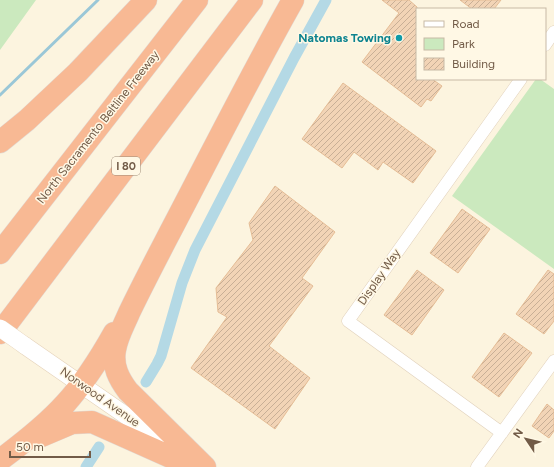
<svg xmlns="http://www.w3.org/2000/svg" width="554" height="467" font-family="Figtree,sans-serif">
	<defs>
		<pattern id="building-hatch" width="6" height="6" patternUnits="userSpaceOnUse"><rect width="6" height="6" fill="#f2d4b6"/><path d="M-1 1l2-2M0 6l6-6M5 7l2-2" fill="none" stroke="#c8af96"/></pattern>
	</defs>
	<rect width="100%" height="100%" fill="#fcf4df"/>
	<path fill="#cbe9be" d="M0,0H36L0,50Z
		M536,79H540L554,89V269L452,196Z"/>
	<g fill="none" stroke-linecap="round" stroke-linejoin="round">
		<path stroke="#9ac7d7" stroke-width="3" d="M0,95L98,0"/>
		<path stroke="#b4d9e5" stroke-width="11" d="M146,382L157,364L161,356L182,283L195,250L294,58L326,0
			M86,467L99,447"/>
	</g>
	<path fill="url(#building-hatch)" stroke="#e5bd96" d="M382,0H409L417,7V79H432L442,86L431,101L427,99L421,107L362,62L399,13Z
		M460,0H501L494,9H472Z
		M343,83L436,151L413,183L383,162L378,170L354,152L342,168L302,139Z
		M275,186L335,232L302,278L313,286L269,346L310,378L275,429L191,368L227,317L218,312L216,288L253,240L249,223Z
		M462,209L490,229L458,273L430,253Z
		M417,270L444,290L412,335L384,315Z
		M548,270L554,274V321L544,334L516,314Z
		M504,333L532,353L499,397L472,377Z
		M547,404L554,410V431L549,438L532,426Z"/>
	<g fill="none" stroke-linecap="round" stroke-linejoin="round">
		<g stroke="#e0d0bb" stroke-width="13">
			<path id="minor" d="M545,45L554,32
				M502,433L348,321L521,79
				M477,467L554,361"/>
		</g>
		<g stroke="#e5d2b9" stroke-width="18">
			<path id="secondary" d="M24,345L180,453"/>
		</g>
		<g stroke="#e0dbd7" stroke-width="23">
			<path id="motorway" d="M0,142L27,120L78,72L146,0
				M0,253L197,0
				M0,333L252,0
				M39,437L72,423L92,422L193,467
				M0,460C23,443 46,425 65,404C84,383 100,358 114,333
				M205,467L128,391C119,379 112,366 115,350C117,337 124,325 129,313C141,288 154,263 167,238C209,158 249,78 293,0"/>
		</g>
		<use href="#minor" stroke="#fff" stroke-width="12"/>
		<use href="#secondary" stroke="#fff" stroke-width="17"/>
		<use href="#motorway" stroke="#f8b994" stroke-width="22"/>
		<g stroke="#e5d2b9" stroke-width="18" stroke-linecap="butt">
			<path id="secondary-bridge" d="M0,328L24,345"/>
		</g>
		<use href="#secondary-bridge" stroke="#fff" stroke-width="17"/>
	</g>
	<circle fill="#0f9aa8" stroke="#fff8e5" stroke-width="1.5" cx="399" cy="38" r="4"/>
	<g text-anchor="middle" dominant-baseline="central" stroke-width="3" stroke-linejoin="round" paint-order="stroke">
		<rect fill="#fff8e5" stroke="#9c8a76" stroke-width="1" x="112" y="157" width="28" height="18" rx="3"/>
		<g font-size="11" font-weight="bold" fill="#725b47">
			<text x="126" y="166">I 80</text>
		</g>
		<g font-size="12" font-weight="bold" fill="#0d838f" stroke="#fff8e5" text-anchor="end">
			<text x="391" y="38">Natomas Towing</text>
		</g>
		<g font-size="12" fill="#725b47" stroke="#fff8e5">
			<text transform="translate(98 127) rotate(-52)">North Sacramento Beltline Freeway</text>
			<text transform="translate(379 277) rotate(-55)">Display Way</text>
			<text transform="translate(100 397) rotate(35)">Norwood Avenue</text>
		</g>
	</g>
	<rect x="416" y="8" width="130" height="72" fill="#fff8e5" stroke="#c7b9a6"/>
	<rect x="424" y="21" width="20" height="6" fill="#ffffff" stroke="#c7b9a6"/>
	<text x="452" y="28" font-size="12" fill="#725b47">Road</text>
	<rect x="424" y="38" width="20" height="12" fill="#cbe9be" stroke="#c7b9a6"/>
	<text x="452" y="48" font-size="12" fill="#725b47">Park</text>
	<rect x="424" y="58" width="20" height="12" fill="url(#building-hatch)" stroke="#c7b9a6"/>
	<text x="452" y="68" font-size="12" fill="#725b47">Building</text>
	<g transform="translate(526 439) rotate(305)" stroke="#fff8e5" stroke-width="3" paint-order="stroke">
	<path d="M0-3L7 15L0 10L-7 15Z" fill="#725b47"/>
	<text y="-6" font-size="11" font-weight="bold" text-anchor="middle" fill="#725b47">N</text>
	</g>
	<path d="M10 451v6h80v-6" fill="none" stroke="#725b47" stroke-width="2"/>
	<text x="16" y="451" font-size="12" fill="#725b47" stroke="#fff8e5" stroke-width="3" paint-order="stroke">50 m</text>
</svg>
